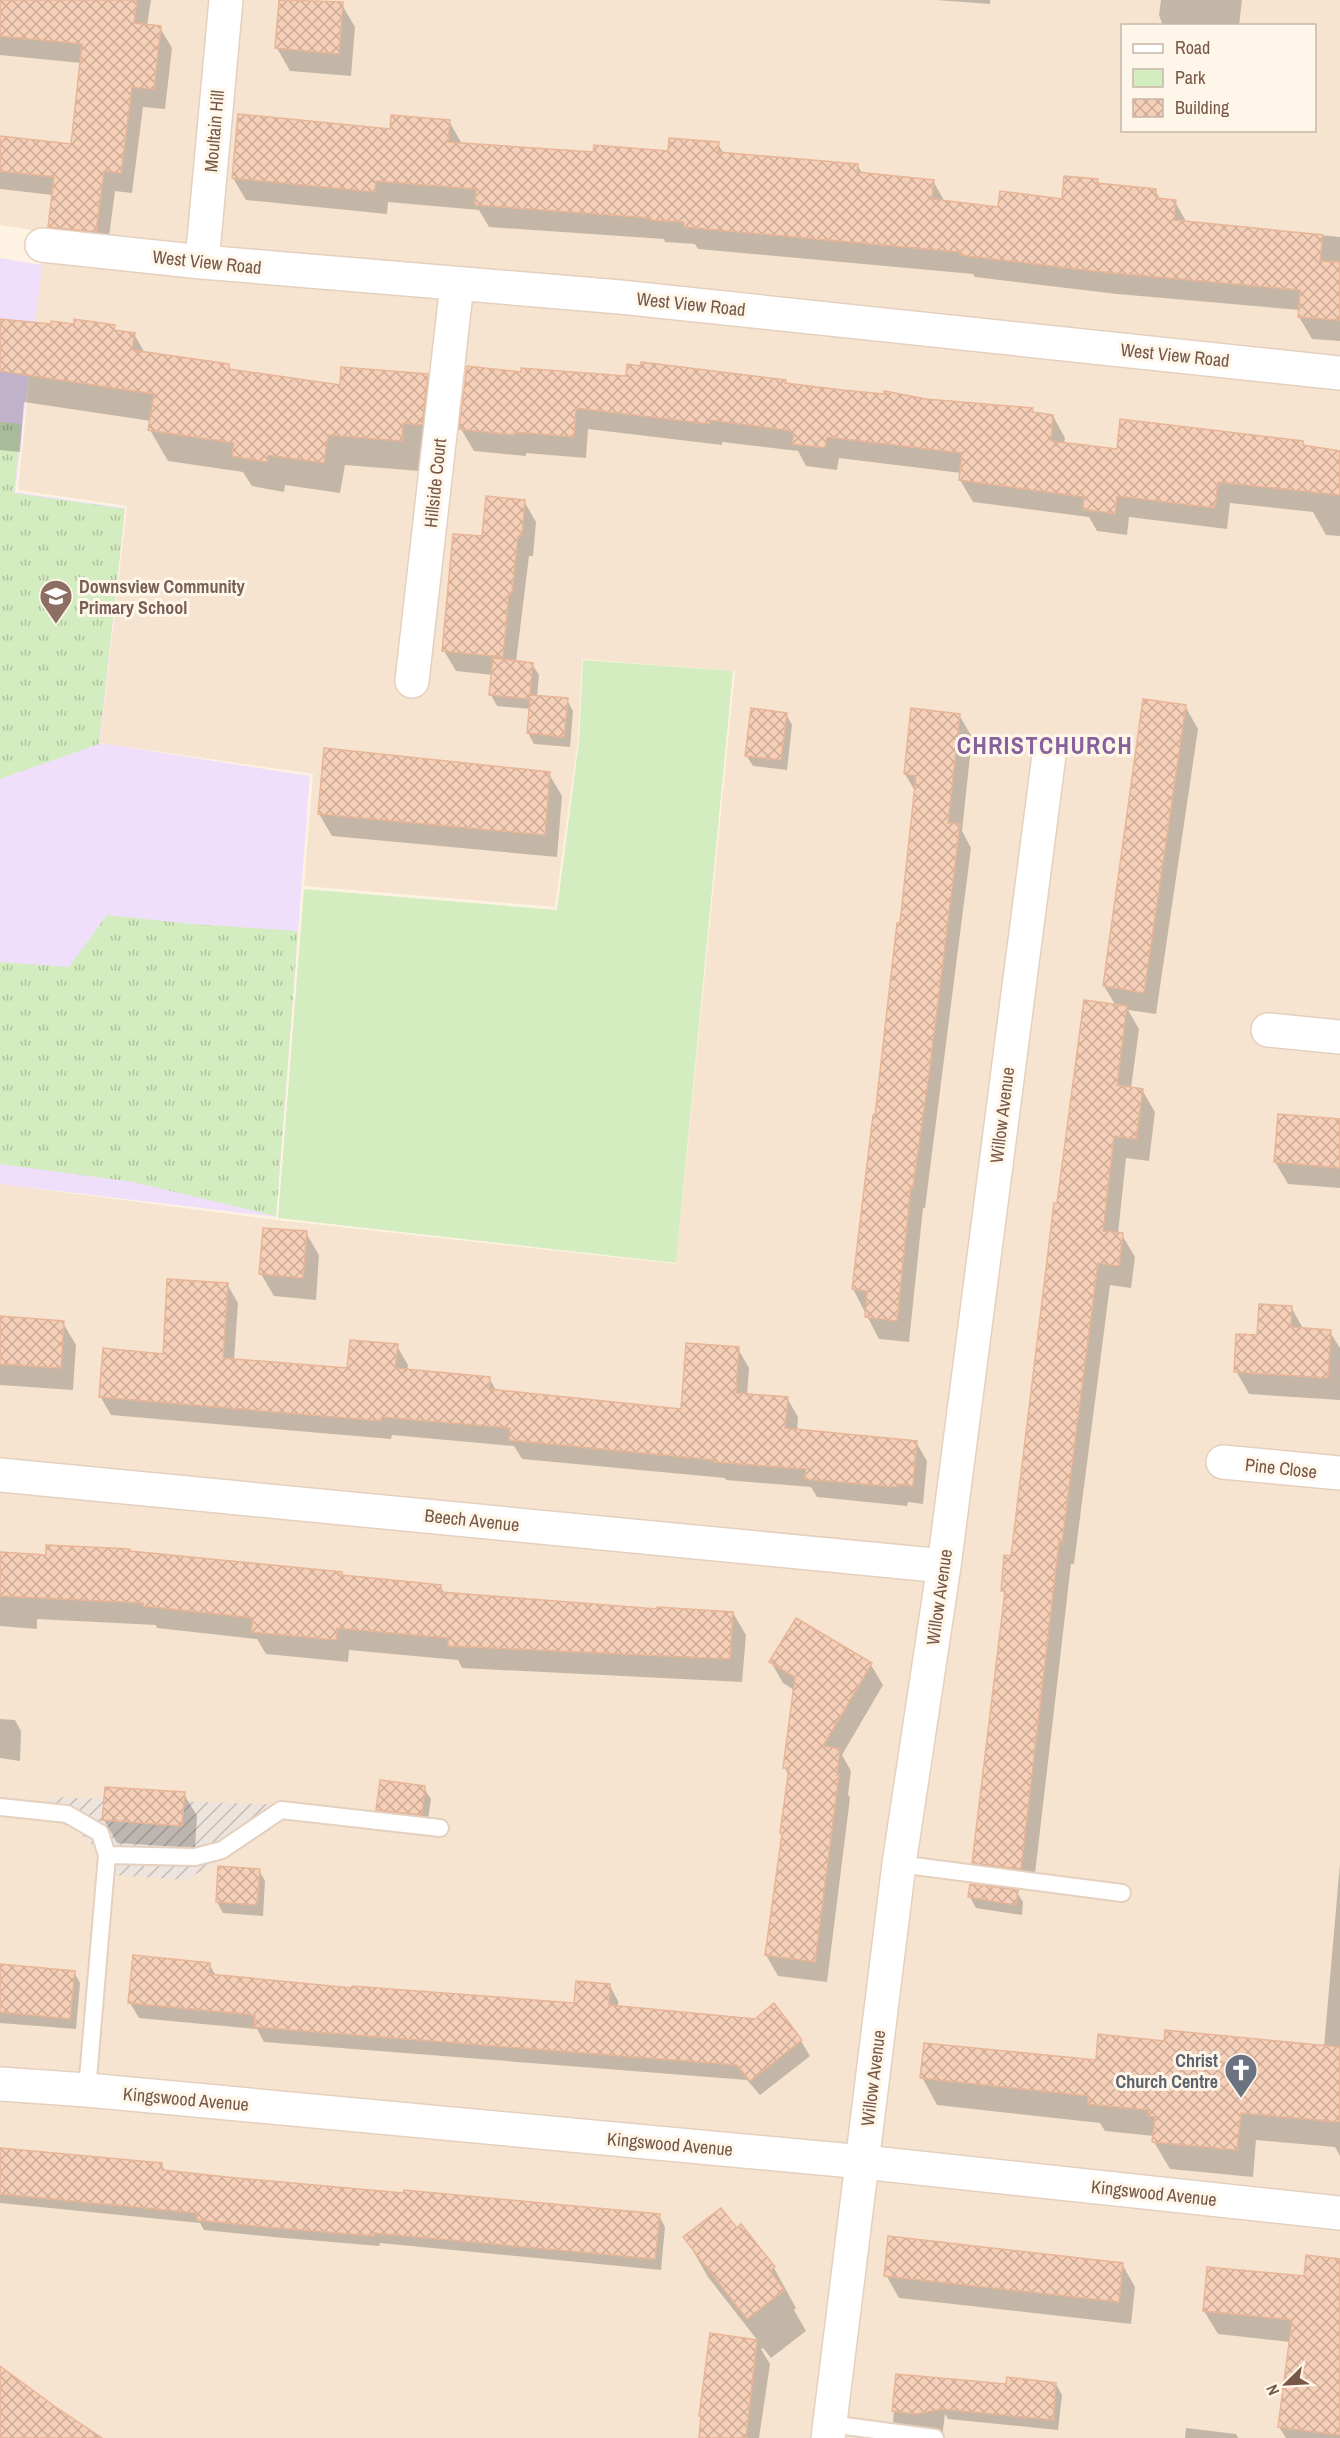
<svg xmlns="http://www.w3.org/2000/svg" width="1340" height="2438" font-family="'Archivo Narrow',sans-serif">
	<defs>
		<pattern id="industrial-furrows" width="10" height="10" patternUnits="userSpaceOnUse" patternTransform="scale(1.5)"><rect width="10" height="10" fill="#ede4dd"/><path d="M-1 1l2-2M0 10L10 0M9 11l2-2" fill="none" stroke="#c5bcb5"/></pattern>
		<pattern id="grass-tufts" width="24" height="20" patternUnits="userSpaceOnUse" patternTransform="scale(1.5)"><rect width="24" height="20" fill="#d3ecc0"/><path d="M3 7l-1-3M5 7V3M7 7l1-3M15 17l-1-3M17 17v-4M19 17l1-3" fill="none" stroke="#b0c29e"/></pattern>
		<pattern id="building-cross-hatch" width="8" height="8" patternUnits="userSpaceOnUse" patternTransform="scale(1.5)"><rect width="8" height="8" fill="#f5cfb8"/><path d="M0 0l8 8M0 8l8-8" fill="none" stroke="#cbab97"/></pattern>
	</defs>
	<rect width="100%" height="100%" fill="#fef3e2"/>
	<path fill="#f6e4d0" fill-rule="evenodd" d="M0,0H1340V2438H0V1184L277,1220L676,1264L735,671L582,659L578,740L555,907L304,886L313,774L100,743L127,506L18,490L44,232L0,225ZM1122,26H1314V130H1122Z"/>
	<path fill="url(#industrial-furrows)" d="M49,1797L292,1805L290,1818L266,1830L225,1859L184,1880L100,1874L101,1864L96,1849L87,1839L69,1826L48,1820Z"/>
	<path fill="#f0dffa" d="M0,258L42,265L15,492L125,508L100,743L310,776L276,1217L0,1184Z"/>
	<path fill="url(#grass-tufts)" d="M0,422L21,424L14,493L125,509L99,744L0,779Z
		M107,915L192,924L298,931L276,1216L133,1182L0,1164V962L69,967Z"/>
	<path fill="#d3ecc0" d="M583,660L733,671L676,1263L278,1218L304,889L557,910L579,741Z"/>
	<path fill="#0003" d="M0,0H151L147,26L160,28L172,48L165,109L143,107L132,193L115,191L107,252L61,247L49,226L53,195L0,189V138L72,145L81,63L0,55Z
		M281,0L342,5L355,27L351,76L290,71L277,48Z
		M936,0H990V4Z
		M1161,0H1242L1239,26H1163L1159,15Z
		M449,121L462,144L595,153H669L718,144L724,154L857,165L863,174L933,181L945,202L1000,209L1064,200L1097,180L1099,185L1155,191L1161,200L1175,202L1187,223L1340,237V341L1312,339L1299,317L1300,310L1117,294L975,277L973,274L698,249L695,244L665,242L664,239L489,227L479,210L388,202L387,214L246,200L233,178L391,130Z
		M0,321L114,327L117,332L134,334L145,353L228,365L231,371L341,387L427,375L445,406L439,455L420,453L419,471L345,465L340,493L285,485L284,492L252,486L243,472L168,461L150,430L151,421L24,402L20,452L0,450Z
		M522,373L785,382L787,384L926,400L1032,409L1034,414L1053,416L1065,438L1064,444L1119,451L1302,442L1305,447L1340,452V536L1326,535L1313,512L1230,503L1227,529L1129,517L1127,535L1097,531L1089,517L973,502L960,480L961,473L839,458L837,470L806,466L798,451L722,442V445L588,429L586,458L526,453V456L474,451L461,429Z
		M524,501L536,522L533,556H529L516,662L532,664L539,675L537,697L567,700L573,711L570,747L534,744L528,733L531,709L497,706L491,695L493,675L456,671L444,651L484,538Z
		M1185,706L1198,729L1156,1014L1128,1010L1139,1029L1131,1088L1142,1090L1155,1112L1149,1161L1126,1158L1118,1234L1122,1235L1135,1257L1131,1288L1110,1285L1074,1564H1071L1033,1891L1015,1889L1023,1902L1022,1915L976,1908L970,1897L988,1888L974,1863L1006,1597L1002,1590L1013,1557L1058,1204L1116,1006L1104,986Z
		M786,714L792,725L787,770L753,766L746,755Z
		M959,715L972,737L962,831L971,848L925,1208H923L909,1342L879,1339L853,1289L901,925L915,791L905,774Z
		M549,774L562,796L557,857L332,836L319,814Z
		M1340,1121V1188L1288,1184L1275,1162Z
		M306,1233L319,1255L316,1300L274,1296L261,1274Z
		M227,1284L238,1303L234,1360L349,1370L397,1346L408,1365L407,1371L489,1378L497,1392L682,1410L738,1349L749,1368L747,1395L787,1398L798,1417L797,1431L916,1442L927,1461L923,1504L908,1502L907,1506L817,1497L811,1487L726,1480L725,1478L522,1459L514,1446L392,1435L391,1439L111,1415L100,1396L164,1355Z
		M1291,1307L1304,1330L1330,1332L1340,1348V1400L1249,1394L1236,1371L1258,1337Z
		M0,1318L63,1323L76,1345L73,1390L0,1385Z
		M0,1553L47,1557L131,1553L440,1586L445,1594L659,1610L733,1613L746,1635L742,1682L462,1668L458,1660L349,1650L348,1662L266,1654L257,1639L157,1628L156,1625L37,1619V1629L0,1626Z
		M771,1662L871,1665L883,1685L842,1755L851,1771L848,1794L850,1798L827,1982L778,1976L766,1955L783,1836L781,1833L789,1776L784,1767L794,1690L783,1683Z
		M0,1719L15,1720L21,1731L20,1761L0,1758Z
		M424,1788L431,1799L427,1826L384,1821L378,1810Z
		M184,1794L197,1816L195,1848L117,1843L104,1820Z
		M1340,1863V2156L1335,2147L1256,2140L1253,2177L1170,2169L1154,2142V2136L1105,2131L1100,2123L937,2105L922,2077L1097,2062L1165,2042L1324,2047Z
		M259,1870L265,1881L263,1916L223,1913L217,1902Z
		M209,1964L216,1976L353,1990L576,2005L610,1986L618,2001V2008L755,2020L774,2006L801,2041L810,2056L760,2095L747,2080L264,2042L257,2029L139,2018L130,2003Z
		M0,1966L74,1972L80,1983L76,2029L0,2023Z
		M0,2150L161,2164L166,2172L659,2216L665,2227L661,2270L380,2243L379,2246L273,2237L204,2230L200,2223L0,2203Z
		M737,2230L774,2268L796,2308L794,2310L806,2331L771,2358L763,2348L761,2349L770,2364L759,2438H699L711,2335L758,2341L708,2277L685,2237Z
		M1340,2260V2438H1286L1279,2427L1290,2342L1218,2334L1204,2311L1305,2278Z
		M1122,2264L1135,2287L1131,2324L899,2298L886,2275Z
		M897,2376L1008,2385L1056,2384L1062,2395L1058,2430L948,2419L945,2414L942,2438L899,2432L893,2421Z
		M1186,2428L1236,2434L1238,2438H1185Z"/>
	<path fill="url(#building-cross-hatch)" stroke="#e9b597" stroke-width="1.5" d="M0,0H137L134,23L161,26L154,89L132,87L121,173L104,171L96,232L48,227L54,177L0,171V136L71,144L82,44L0,36Z
		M279,0L343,2L339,54L275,48Z
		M238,114L390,129L391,115L450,120L448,142L593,152L594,145L668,151L669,138L719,142L718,152L858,164L857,172L934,180L932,199L998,207L1000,191L1062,199L1064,176L1098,179L1097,183L1156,189V198L1176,200L1174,220L1323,235L1320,261L1340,262V320L1298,317L1300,290L1103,272L960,255V252L684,227V222L651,220V218L475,205L476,189L376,181L375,192L232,178Z
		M0,319L51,324V321L74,324V319L115,325L114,330L135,333L132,350L229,364V369L340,385L341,367L428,374L422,425L403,423L402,441L328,435L324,463L268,455L267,462L232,456L234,443L148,430L154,394L0,371Z
		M641,362L786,380L785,383L842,390L884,394V391L926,399L1033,408L1032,412L1053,415L1051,441L1117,449L1120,419L1303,441V445L1340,451V495L1218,482L1215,508L1117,496L1115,514L1083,509L1084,497L959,480L962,453L827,437L825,448L792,444L794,431L710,420V424L576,408L574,437L514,432V435L459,429L467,366L521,372V368L626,376L627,364L640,366Z
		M486,496L525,500L522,536H518L512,593H509L503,657L442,651L453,534L482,536Z
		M493,658L533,663L530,695L568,698L564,737L527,733L530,699L489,695Z
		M1143,699L1186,705L1144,993L1103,986Z
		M751,708L787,713L781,760L745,756Z
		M911,708L960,714L948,823L960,824L930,1066L913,1187L911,1186L897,1321L865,1317L867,1291L852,1289L873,1115H875L897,923H900L916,776L904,774Z
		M324,748L550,772L545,835L318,814Z
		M1084,1000L1127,1006L1117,1085L1143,1089L1136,1139L1114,1136L1103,1231L1123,1233L1119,1266L1098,1263L1062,1542H1059L1021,1869L972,1863L1005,1591H1001L1004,1555L1011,1556L1054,1203H1057Z
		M1278,1114L1340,1119V1168L1274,1162Z
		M263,1228L307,1231L303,1278L259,1274Z
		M167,1279L228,1283L223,1358L347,1368L350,1340L398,1344L395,1368L490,1377L489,1389L681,1409L686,1343L739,1347L736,1393L788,1397L785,1428L917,1441L913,1486L897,1484V1487L805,1479L806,1469L714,1462V1460L509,1440L510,1428L382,1417L381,1421L99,1397L103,1348L163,1354Z
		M1259,1304L1292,1306L1291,1327L1331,1330L1328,1378L1234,1372L1236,1334L1257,1335Z
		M0,1316L64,1321L61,1368L0,1364Z
		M46,1545L130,1549V1551L342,1572V1575L441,1585V1592L657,1609V1607L733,1612L730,1659L448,1646V1638L337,1628L336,1640L251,1632L253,1618L143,1606V1603L0,1596V1552L46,1555Z
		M796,1618L872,1663L823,1746L840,1749L837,1775H839L815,1962L765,1955L782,1834L780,1833L789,1768H783L795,1677L769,1662Z
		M380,1780L425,1786L422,1815L376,1810Z
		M105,1787L185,1792L182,1826L102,1820Z
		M218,1866L260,1869L257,1905L216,1902Z
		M970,1884L1018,1890L1016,1905L968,1897Z
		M133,1955L210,1963L209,1974L352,1988V1986L574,2003L576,1981L610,1984L609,2005L755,2019L774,2003L802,2040L750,2081L737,2065L254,2027L255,2015L128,2003Z
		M0,1964L75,1971L70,2019L0,2012Z
		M1165,2030L1340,2047V2122L1241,2113L1237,2150L1152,2142L1155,2117L1148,2116L1149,2110L1088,2104V2096L920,2078L924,2043L1096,2060L1098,2034L1164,2041Z
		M0,2148L162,2163V2170L236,2178L403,2193L404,2190L660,2214L655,2259L374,2233V2236L266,2227L197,2220V2213L0,2194Z
		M721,2208L737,2228L741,2224L775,2267L770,2271L784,2290L747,2319L683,2237Z
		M888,2236L1123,2263L1119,2302L884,2276Z
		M1306,2255L1340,2259V2435L1278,2427L1292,2320L1203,2311L1207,2267L1304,2276Z
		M710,2333L757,2340L746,2438H699L701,2416H699Z
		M0,2366L57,2408L102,2438H0Z
		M896,2374L1006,2384L1007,2377L1056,2383L1053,2420L942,2409L916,2414L892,2411Z"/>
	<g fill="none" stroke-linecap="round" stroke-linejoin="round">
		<g stroke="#e5d0bf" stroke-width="20">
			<path id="lane" d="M0,1807L67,1814L100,1833L107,1855L87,2090
				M107,1855L195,1857L222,1850L281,1810L440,1828
				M899,1864L1122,1893
				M830,2424L935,2438"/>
		</g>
		<g stroke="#e5d0bf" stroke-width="36">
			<path id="street" d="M42,245L202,262L620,297L1340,373
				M202,262L226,0
				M412,681L457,284
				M1268,1030L1340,1037
				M1223,1462L1340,1473
				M0,1475L944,1566
				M0,2084L87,2090L863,2162L1340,2213
				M828,2438L899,1864L944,1566L1049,755"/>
		</g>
		<use href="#lane" stroke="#fff" stroke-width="16"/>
		<use href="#street" stroke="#fff" stroke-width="33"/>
	</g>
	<defs>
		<g id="school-pin" transform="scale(1.725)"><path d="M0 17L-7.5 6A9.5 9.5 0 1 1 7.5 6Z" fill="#8d6e63" stroke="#fff6ea"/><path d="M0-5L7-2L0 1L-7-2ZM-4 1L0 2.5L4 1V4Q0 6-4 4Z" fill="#fff"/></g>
		<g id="church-pin" transform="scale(1.725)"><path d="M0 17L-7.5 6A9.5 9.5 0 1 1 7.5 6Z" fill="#6b7280" stroke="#fff6ea"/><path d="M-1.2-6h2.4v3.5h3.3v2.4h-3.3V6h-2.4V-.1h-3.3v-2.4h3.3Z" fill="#fff"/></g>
	</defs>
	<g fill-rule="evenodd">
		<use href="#school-pin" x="56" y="596"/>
		<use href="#church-pin" x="1241" y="2070"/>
	</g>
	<g text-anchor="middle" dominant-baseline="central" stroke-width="6" stroke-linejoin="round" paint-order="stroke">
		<g font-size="18" fill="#775746" stroke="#fff6ea">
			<text transform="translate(214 131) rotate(-85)">Moultain Hill</text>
			<text transform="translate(207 262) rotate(6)">West View Road</text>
			<text transform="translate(691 304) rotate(6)">West View Road</text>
			<text transform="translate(1175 355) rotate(6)">West View Road</text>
			<text transform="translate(435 483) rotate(-84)">Hillside Court</text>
			<text transform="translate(1002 1115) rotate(-83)">Willow Avenue</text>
			<text transform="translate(1281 1468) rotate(6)">Pine Close</text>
			<text transform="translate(472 1520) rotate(6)">Beech Avenue</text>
			<text transform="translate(939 1597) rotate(-82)">Willow Avenue</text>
			<text transform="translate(873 2078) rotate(-83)">Willow Avenue</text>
			<text transform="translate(186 2099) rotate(5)">Kingswood Avenue</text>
			<text transform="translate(670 2144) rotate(5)">Kingswood Avenue</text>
			<text transform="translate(1154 2193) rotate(6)">Kingswood Avenue</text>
		</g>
		<g font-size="18" font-weight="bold" fill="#785e54" stroke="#fff6ea" text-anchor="start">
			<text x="79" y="586">Downsview Community<tspan x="79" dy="21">Primary School</tspan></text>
		</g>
		<g font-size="18" font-weight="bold" fill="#5b616d" stroke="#fff6ea" text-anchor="end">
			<text x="1218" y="2060">Christ<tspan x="1218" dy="21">Church Centre</tspan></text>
		</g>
		<g font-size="24" font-weight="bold" letter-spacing="1.5" fill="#87619b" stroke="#fff6ea">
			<text x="1045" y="745">CHRISTCHURCH</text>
		</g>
	</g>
	<rect x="1121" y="24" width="195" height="108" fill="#fff6ea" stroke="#c9b6a8" stroke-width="1.5"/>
	<rect x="1133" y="44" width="30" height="9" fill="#ffffff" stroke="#c9b6a8" stroke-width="1.5"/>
	<text x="1175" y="54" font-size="18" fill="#775746">Road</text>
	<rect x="1133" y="69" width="30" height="18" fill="#d3ecc0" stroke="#c9b6a8" stroke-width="1.5"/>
	<text x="1175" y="84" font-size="18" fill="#775746">Park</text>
	<rect x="1133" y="99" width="30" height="18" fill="url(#building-cross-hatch)" stroke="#c9b6a8" stroke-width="1.5"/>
	<text x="1175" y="114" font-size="18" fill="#775746">Building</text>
	<g transform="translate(1286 2384) rotate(246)" stroke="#fff6ea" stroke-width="4.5" paint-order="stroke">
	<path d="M0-4.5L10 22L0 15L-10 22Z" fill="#775746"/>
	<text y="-9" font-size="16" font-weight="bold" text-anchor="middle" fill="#775746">N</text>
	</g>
</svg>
